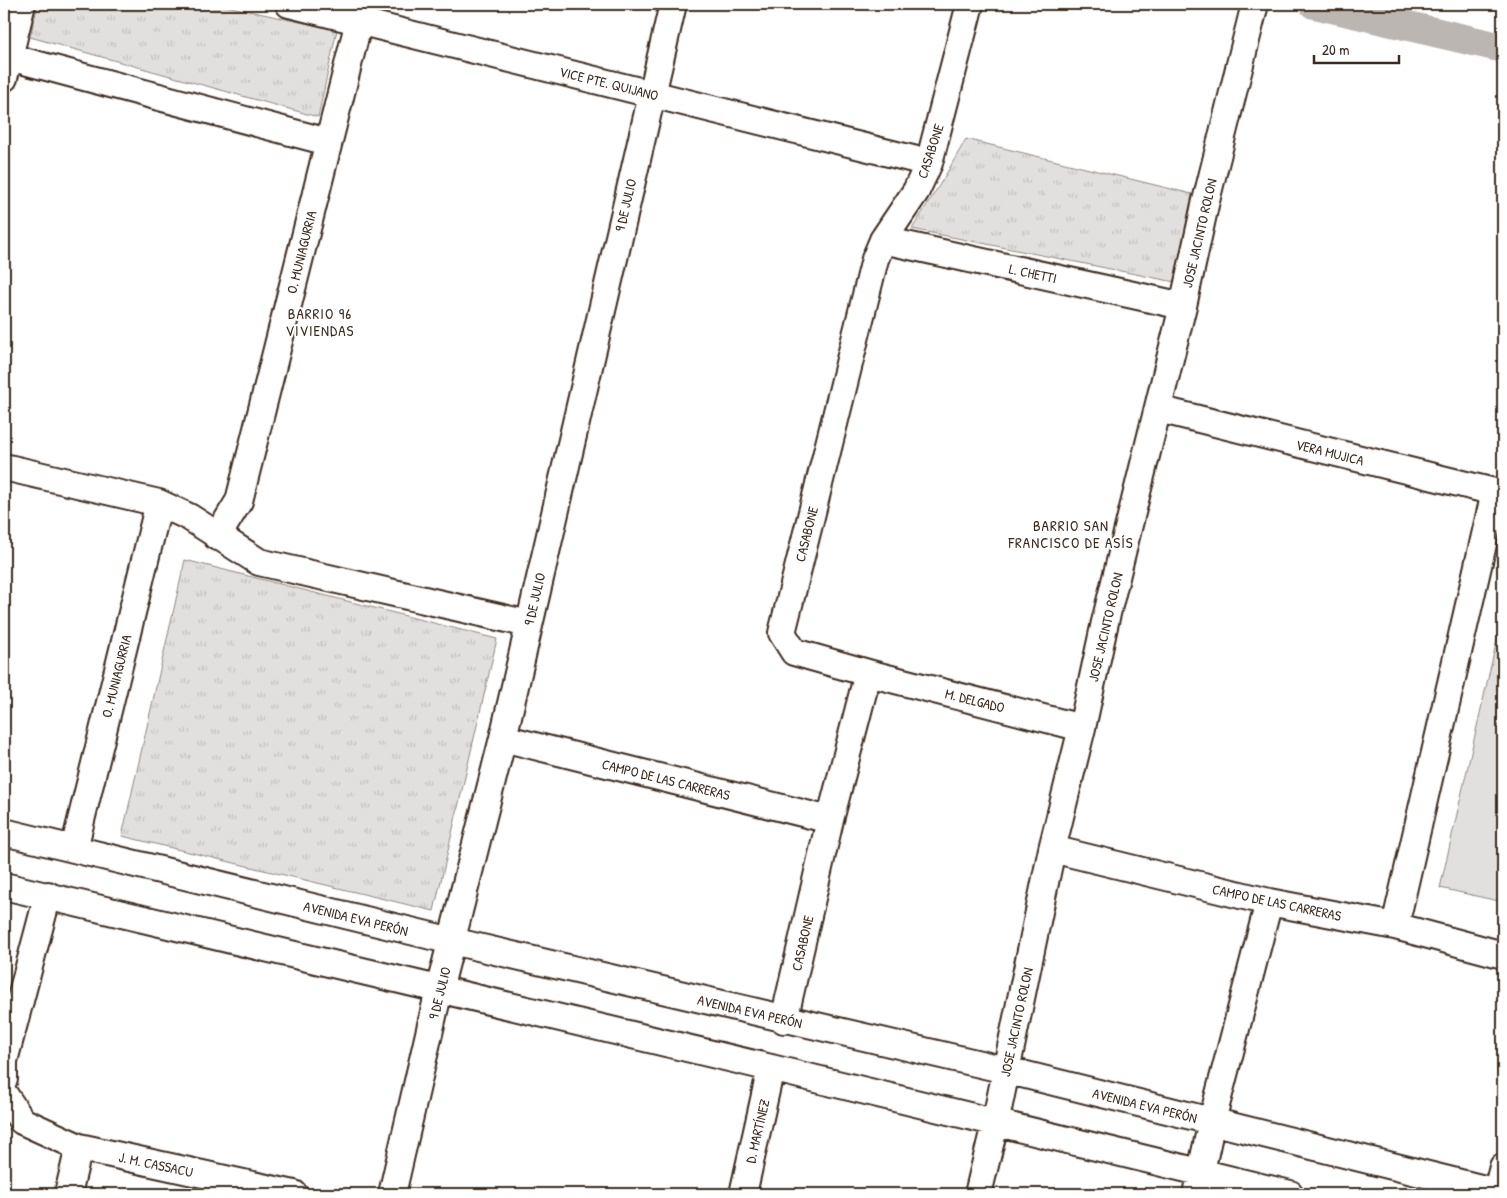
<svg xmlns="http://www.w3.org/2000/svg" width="1507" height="1198" font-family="'Patrick Hand',sans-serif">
	<defs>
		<pattern id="park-tufts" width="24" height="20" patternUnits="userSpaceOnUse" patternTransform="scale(1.25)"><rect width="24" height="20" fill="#e2e0de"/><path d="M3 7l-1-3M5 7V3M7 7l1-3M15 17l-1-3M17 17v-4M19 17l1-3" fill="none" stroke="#c3c0be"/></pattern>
	</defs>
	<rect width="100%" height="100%" fill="#fff"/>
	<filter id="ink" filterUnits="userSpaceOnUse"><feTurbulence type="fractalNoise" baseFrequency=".02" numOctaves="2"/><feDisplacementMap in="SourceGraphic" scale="10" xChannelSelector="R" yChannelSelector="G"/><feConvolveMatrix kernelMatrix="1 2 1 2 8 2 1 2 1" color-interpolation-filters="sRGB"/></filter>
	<g filter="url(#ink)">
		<path fill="url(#park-tufts)" stroke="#8e857e" d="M38,4H217L337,30L318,117L30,37Z
			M966,139L1192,194L1175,282L912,229L945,176Z
			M185,560L497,639L434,911L122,836Z"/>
		<path fill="#e2e0de" stroke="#8e857e" d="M1503,613V902L1440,888Z"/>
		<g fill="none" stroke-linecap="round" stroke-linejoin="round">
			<path stroke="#bcb6b3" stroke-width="30" d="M1314,4L1503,48"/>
			<g stroke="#3b2a1e" stroke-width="30">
				<path id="street" d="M289,4L929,163
					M9,57L328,142
					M4,78L22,4
					M883,240L1183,306
					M1158,409L1503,494
					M4,467L159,503L189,517L259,562L529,624
					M217,537L239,501L359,21
					M868,673L1082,728
					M503,738L830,820
					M4,832L452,941L1006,1070L1497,1192
					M74,849L159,503
					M1052,849L1269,902L1395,926L1503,955
					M4,886L771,1068L1290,1194
					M1395,926L1495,492
					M784,1020L830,820L868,673L794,652L782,633L875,259L883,240L916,191L929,163L970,4
					M4,1079V1061L48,895
					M4,1094L22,1121L79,1147L294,1194
					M68,1194L79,1147
					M392,1194L439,990L503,738L673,4
					M743,1194L771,1068
					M978,1194L995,1124L1052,849L1082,728L1105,622L1183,306L1205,205L1255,4
					M1196,1194L1212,1121L1269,902
					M1496,1194L1503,1167"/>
			</g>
			<use href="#street" stroke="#fff" stroke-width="26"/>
		</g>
	</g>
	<g text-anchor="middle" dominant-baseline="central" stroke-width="4" stroke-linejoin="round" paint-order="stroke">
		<g font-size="14" fill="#3b2a1e" stroke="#fff">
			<text transform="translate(609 83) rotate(14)">VICE PTE. QUIJANO</text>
			<text transform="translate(930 151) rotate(-72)">CASABONE</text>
			<text transform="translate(625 205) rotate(-77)">9 DE JULIO</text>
			<text transform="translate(1199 233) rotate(-77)">JOSE JACINTO ROLON</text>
			<text transform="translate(301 252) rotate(-76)">O. MUNIAGURRIA</text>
			<text transform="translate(1033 273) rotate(12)">L. CHETTI</text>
			<text transform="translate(1330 452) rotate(14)">VERA MUJICA</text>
			<text transform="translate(806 534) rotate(-76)">CASABONE</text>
			<text transform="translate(534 599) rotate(-77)">9 DE JULIO</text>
			<text transform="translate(1105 627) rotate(-77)">JOSE JACINTO ROLON</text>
			<text transform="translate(116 676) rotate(-76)">O. MUNIAGURRIA</text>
			<text transform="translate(975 700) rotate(14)">M. DELGADO</text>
			<text transform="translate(666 779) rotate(14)">CAMPO DE LAS CARRERAS</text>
			<text transform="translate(1277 902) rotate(12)">CAMPO DE LAS CARRERAS</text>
			<text transform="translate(356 918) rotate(14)">AVENIDA EVA PERÓN</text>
			<text transform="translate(802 943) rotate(-77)">CASABONE</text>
			<text transform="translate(439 993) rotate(-76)">9 DE JULIO</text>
			<text transform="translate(750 1011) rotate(13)">AVENIDA EVA PERÓN</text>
			<text transform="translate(1016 1022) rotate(-78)">JOSE JACINTO ROLON</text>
			<text transform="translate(1145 1105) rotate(14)">AVENIDA EVA PERÓN</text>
			<text transform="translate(757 1131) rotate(-77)">D. MARTÍNEZ</text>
			<text transform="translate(156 1164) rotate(12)">J. M. CASSACU</text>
		</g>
		<g font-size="15" letter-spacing="1" fill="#3b2a1e" stroke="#fff">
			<text x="320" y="313">BARRIO 96<tspan x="320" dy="17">VIVIENDAS</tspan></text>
			<text x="1071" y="525">BARRIO SAN<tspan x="1071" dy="17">FRANCISCO DE ASÍS</tspan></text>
		</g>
	</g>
	<rect width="1507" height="1198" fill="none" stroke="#fff" stroke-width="20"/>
	<rect x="10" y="10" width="1487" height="1178" fill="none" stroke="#3b2a1e" stroke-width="2" filter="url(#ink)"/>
	<path d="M1314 55v8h85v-8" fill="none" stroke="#3b2a1e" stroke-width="2.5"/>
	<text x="1322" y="55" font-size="15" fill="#3b2a1e" stroke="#ffffff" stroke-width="4" paint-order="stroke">20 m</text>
</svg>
